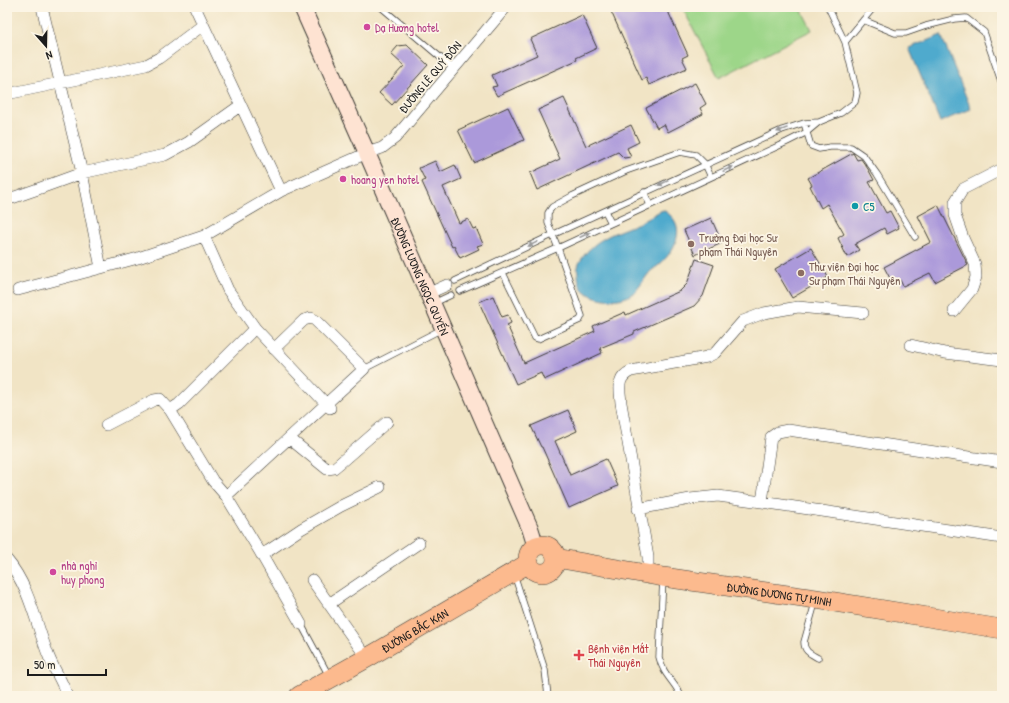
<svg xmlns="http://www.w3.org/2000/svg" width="1009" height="703" font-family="'Patrick Hand',sans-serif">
	<rect width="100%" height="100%" fill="#fcf5e5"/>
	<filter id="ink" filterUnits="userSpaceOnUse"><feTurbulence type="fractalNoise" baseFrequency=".025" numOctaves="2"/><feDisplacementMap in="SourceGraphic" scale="8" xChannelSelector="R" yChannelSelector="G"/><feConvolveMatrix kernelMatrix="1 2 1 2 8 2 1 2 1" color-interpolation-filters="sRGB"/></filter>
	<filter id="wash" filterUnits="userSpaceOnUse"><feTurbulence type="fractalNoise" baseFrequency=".012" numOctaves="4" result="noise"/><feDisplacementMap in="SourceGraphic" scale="16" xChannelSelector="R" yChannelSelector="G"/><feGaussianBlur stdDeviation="0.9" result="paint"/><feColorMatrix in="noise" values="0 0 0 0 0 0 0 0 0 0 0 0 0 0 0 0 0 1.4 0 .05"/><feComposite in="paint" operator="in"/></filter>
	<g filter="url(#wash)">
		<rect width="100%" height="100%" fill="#f1e4c5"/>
		<path fill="#9dd689" stroke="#5c7952" d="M682,7H800L812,30L719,78Z"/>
		<path fill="#50aacd" stroke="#366374" d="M941,35L971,109L940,122L909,48Z
			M663,210C688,224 677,249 659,265C657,267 654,268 652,270C644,277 640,290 630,295C618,303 592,300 582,289C579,285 578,279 578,274C577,270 578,264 581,260C595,237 619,232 641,222C649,218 655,213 663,210Z"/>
		<g id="blocks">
			<path fill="#ab99da" d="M609,7H666L688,55L682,58L687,68L649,85L646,78L642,80Z
				M582,15L597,48L576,58L577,60L497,96L492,87L497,86L492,75L537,55L530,39Z
				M407,45L428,65L392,105L379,93L404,66L391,54L398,46Z
				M695,83L706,104L700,108L703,114L668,132L664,124L657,128L646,108Z
				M564,98L586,146L631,125L639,142L627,148L631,157L624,158L618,152L537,190L530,173L560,159L538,110Z
				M508,107L524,140L474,163L458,130Z
				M853,153L857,160L861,159L868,169L874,180L869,182L886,213L890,211L899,228L887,234L884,228L855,244L859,250L847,257L838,238L844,234L827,204L821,208L810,186L812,185L808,178Z
				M435,161L440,172L455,165L461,179L443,187L459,223L468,219L473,229L476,228L483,244L477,246L479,249L460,258L454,246L452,247L422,182L425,180L419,168Z
				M938,205L968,265L935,282L930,273L903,286L900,280L893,284L884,267L931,242L918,216Z
				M711,218L722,243L695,255L684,230Z
				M811,248L828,277L792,298L775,269Z
				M696,259L714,265L703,296L694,306L634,332V334L600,348L602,353L544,380L541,373L516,384L479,302L493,296L502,317L508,315L511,323L507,325L524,363L595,331L593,326L625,312L626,315L680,291L687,284Z
				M568,410L577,431L555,441L570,475L606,459L618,486L569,508L542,447H541L531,426Z"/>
		</g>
	</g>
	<g filter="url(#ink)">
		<use href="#blocks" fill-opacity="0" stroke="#3c3a35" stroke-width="1"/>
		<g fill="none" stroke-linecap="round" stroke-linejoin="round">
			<g stroke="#3c3a35" stroke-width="7">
				<path id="service" d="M381,7L454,69
					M863,20L895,33H906L926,26L954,19L966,18L984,32L1001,81
					M845,42L874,7
					M804,123L811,146L819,149L830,147H851L864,156L877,174L915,237
					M644,192L650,205
					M605,211L611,223
					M503,273L535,338L538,339L580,320L582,316L558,248L548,223V213L552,207L572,196L626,171L680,152L696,155L705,164L711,177
					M455,281L552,235L782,130L804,123L819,122
					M460,291L558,248L787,142L807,132L819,122L841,113L855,102L857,93L845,42L828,7
					M434,303L451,295
					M364,369L442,329
					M514,574L545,670L548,696
					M663,579L659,657C663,675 674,681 681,696
					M815,603L804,642C804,652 811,654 818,658
					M301,624L329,676"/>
			</g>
			<g stroke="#3c3a35" stroke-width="12">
				<path id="minor" d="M42,7L82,173L101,268L138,258L204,236L281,191L367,153L382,148L395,138L506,7
					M195,7L281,191
					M7,94L146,65L159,58L203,25
					M7,198H12L35,190L82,173L165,155L189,142L241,105
					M204,236L228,290L255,328L330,408
					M18,290L101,268
					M427,294L447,285
					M954,311L972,289L976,277L975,264L963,238L955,215V202L963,189L1002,169
					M911,345L945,353L1002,360
					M170,410L213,481L226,496L260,552L264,553L268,551L301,529L341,506L380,487
					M106,425L154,400L160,399L170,410L179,404L255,328
					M289,438L327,469L334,468L340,463L387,422
					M226,496L364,369L315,320L311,318L304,320L274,349
					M762,502L771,437L778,432L788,430L1002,462
					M638,509L690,499L718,496L762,502L1002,538
					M260,552L301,624
					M7,560C30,587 36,625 49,657C54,670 63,682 67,696
					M648,574V557L621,403C620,389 616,378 631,371L707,357L715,353L743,321L764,313L798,307L863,313
					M312,580L367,658
					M329,604L419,543"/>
			</g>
			<g stroke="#3c3a35" stroke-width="18">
				<g id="secondary">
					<path id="s1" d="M302,7L367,153L530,528L536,547"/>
				</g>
			</g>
			<g stroke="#3c3a35" stroke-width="20">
				<g id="trunk">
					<circle cx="542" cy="559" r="14"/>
					<path id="s2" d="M556,558L663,577L816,599L1002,629"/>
					<path id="s3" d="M299,696L367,658L529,563"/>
				</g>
			</g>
			<use href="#service" stroke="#fff" stroke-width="5.5"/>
			<use href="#minor" stroke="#fff" stroke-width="11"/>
			<use href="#secondary" stroke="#fee3d2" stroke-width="16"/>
			<use href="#trunk" stroke="#fcba8e" stroke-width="19"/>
		</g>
		<defs><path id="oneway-solid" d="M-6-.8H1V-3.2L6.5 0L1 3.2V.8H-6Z"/></defs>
		<g fill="#999">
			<use href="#oneway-solid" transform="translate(782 130) rotate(159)"/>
			<use href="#oneway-solid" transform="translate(728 169) rotate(-25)"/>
			<use href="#oneway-solid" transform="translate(663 183) rotate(155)"/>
			<use href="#oneway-solid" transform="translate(585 235) rotate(-25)"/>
			<use href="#oneway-solid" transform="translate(533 244) rotate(154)"/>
		</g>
	</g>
	<g fill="#d1479c" stroke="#fcf5e5" stroke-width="1.5">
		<circle cx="367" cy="27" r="4"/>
		<circle cx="343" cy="179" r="4"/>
		<circle cx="53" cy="572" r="4"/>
	</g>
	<circle fill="#0f9aa8" stroke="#fcf5e5" stroke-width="1.5" cx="855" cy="206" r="4"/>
	<g fill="#8d6e63" stroke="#fcf5e5" stroke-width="1.5">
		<circle cx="691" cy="244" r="4"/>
		<circle cx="801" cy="273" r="4"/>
	</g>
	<path fill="#e0444e" stroke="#fcf5e5" stroke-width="1.5" d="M577 649h4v4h4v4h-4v4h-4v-4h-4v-4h4z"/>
	<g text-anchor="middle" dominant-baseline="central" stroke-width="3.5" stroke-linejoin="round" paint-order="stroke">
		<g font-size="12" fill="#b23c85" stroke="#fcf5e5" text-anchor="start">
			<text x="375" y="27">Dạ Hương hotel</text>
			<text x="351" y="179">hoang yen hotel</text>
			<text x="61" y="565">nhà nghỉ<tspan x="61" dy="14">huy phong</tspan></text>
		</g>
		<g font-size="12" fill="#1c1c1c" stroke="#fcf5e5">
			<text transform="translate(430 77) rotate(-50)">ĐƯỜNG LÊ QUÝ ĐÔN</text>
			<text stroke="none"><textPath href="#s1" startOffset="294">ĐƯỜNG LƯƠNG NGỌC QUYẾN</textPath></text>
			<text stroke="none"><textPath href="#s2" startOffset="226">ĐƯỜNG DƯƠNG TỰ MINH</textPath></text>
			<text stroke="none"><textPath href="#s3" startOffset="133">ĐƯỜNG BẮC KẠN</textPath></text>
		</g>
		<g font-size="12" fill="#0d838f" stroke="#fcf5e5" text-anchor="start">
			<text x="863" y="206">C5</text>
		</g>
		<g font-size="12" fill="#785e54" stroke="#fcf5e5" text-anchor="start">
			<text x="699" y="237">Trường Đại học Sư<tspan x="699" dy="14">phạm Thái Nguyên</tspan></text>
			<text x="809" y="266">Thư viện Đại học<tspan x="809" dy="14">Sư phạm Thái Nguyên</tspan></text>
		</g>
		<g font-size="12" fill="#be3a42" stroke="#fcf5e5" text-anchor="start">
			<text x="588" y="648">Bệnh viện Mắt<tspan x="588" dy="14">Thái Nguyên</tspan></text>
		</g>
	</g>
	<rect width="1009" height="703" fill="none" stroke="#fcf5e5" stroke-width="24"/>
	<g transform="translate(46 46) rotate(160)" stroke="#fcf5e5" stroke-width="3" paint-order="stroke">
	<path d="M0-3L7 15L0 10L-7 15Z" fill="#1c1c1c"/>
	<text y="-6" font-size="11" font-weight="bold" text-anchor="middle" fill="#1c1c1c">N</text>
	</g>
	<path d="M28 669v6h78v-6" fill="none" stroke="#1c1c1c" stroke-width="2"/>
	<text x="34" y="669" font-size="12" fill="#1c1c1c" stroke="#fcf5e5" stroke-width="3" paint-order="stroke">50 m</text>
</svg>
